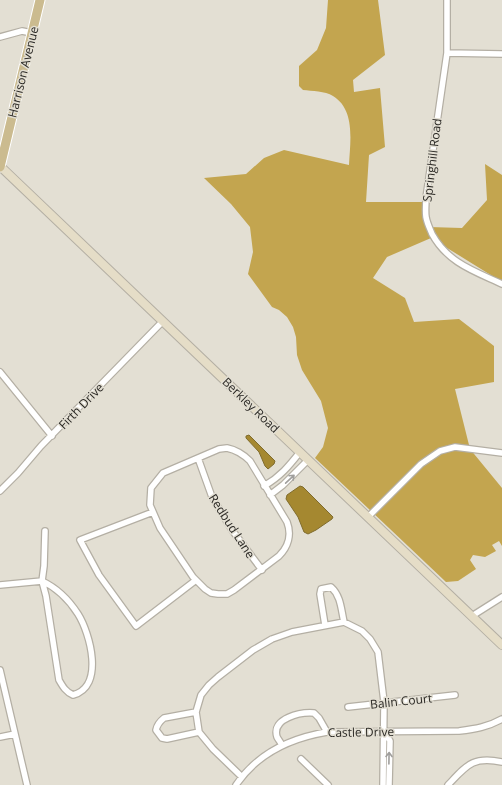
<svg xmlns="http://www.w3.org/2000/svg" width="502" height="785" font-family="'Open Sans',sans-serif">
	<rect width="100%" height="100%" fill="#e3dfd3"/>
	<path fill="#c3a54f" d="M328,0H378L385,55L353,80L354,92L380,88L385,147L369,155L366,202H423L429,227L462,228L487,200L485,164L502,175V282L431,238L387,257L373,278L405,298L414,322L459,319L494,346V382L455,389L470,449L502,488V546L499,541L492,545L496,551L485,557L473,555L470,560L476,569L458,581L446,582L315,458L323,447L328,428L321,401L302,370L297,355L296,337L293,327L287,317L279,310L272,307L248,274L253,252L250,227L231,204L204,178L246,174L264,158L284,150L349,165C350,143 356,110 333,96C325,91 312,91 303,90L299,86V66L317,50L326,28Z"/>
	<path fill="#a58830" stroke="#806c2d" d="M249,435L275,461L274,464L268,469L265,466L259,452L246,438V436Z
		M300,486L303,487L333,517L332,519L316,530L308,534L304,532L298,517L286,499L287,495Z"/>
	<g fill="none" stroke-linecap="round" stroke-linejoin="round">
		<g stroke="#b4afa4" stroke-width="8">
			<path id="street" d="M447,0V53L426,198C426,204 425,211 426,217C427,223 430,229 432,234C448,263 474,271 502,284
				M0,37L22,31L32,33
				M447,53L502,54
				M0,372L52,436
				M227,448C237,450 243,454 250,461L287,522C292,535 288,547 279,556L234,590L227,594H218L211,593L205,589L193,577L160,528L150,505L151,488L163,473L219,449Z
				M198,458L212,497L232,530L262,570
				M264,486C280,477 289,466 300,452
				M0,491L18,473L41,446L163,321
				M270,495L283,485L308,460
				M153,512L80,540L99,575L136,626L196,580
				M368,517L421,464L440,451L455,447L502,453
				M42,581C57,588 69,600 78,614C90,633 105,687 73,695C66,692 63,687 59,680L46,596Z
				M0,585L42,581L44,566L45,531
				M472,616L502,597
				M325,625L320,594L321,589L331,587C341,596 341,609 344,622
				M0,670L27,785
				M348,707L455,695
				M196,712L164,718C159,722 157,725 156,730L162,738L167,739L199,732
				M385,732L390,741L389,785
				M0,737L15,734
				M282,745C281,743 278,739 277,737C271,718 301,712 314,713L319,718L327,732
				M301,759L328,785
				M242,777L213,749L199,732L196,712L201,695L209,685L218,677L253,650L272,639L292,632L344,622L362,631L370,639L378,652L384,702L383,785
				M236,785C257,754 291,738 327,732L459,731C475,729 488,727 502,719
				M448,785C467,765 473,756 502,762"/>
		</g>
		<g stroke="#b4afa4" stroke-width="10">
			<path id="secondary" d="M0,166L502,645"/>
		</g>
		<g stroke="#fff" stroke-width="11">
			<path id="primary" d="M0,167L40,0"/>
		</g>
		<use href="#street" stroke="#fff" stroke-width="5.5"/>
		<use href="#secondary" stroke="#e5ddc7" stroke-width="8"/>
		<use href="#primary" stroke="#cbbb8f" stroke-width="9"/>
	</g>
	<defs><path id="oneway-shaft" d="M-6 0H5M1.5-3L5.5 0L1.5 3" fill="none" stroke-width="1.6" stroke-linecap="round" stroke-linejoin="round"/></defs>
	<g stroke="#a09f9d">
		<use href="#oneway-shaft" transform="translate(290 479) rotate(-43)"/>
		<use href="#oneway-shaft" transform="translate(389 758) rotate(-89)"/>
	</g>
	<g text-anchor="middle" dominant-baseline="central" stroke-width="3" stroke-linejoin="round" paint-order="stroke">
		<g font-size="12" fill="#2b2925" stroke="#e3dfd3">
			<text transform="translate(23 72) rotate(-76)">Harrison Avenue</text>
			<text transform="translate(432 160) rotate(-83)">Springhill Road</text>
			<text transform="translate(251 405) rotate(44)">Berkley Road</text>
			<text transform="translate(81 406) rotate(-46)">Firth Drive</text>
			<text transform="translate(232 526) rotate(57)">Redbud Lane</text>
			<text transform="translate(401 701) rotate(-6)">Balin Court</text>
			<text transform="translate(361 732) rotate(-1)">Castle Drive</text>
		</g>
	</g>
</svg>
